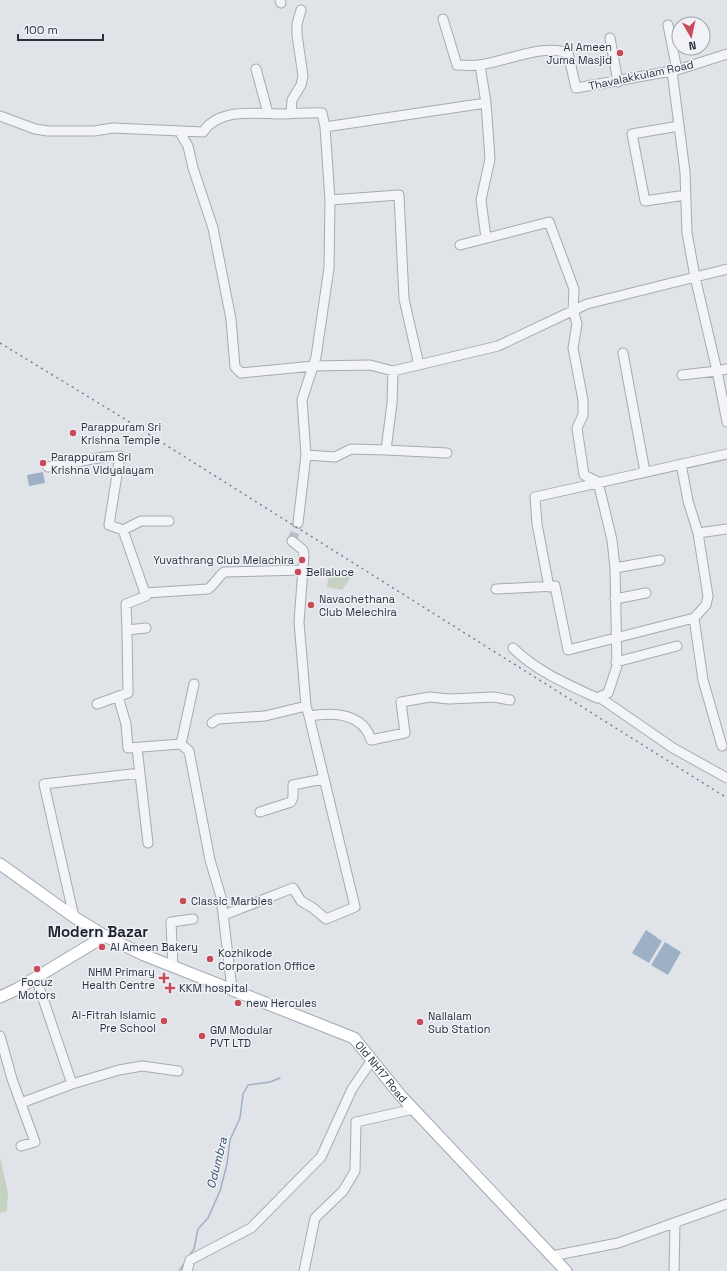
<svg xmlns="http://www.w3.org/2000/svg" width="727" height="1271" font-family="'Space Grotesk',sans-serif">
	<rect width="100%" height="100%" fill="#e0e3e8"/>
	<path fill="#c5d2c2" d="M338,569L351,577L342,590L327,587L328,579Z
		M0,1157L8,1193L7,1211L0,1213Z"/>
	<path fill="#9db0c6" d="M43,472L45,483L29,486L27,475Z
		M646,930L662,941L649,963L632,953Z
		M665,942L681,952L668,975L651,965Z"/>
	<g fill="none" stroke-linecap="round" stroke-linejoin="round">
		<path stroke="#9db0c6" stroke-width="1.5" d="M189,1256L194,1249L198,1229L208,1218L220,1191L227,1164L230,1140L240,1118L243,1094L248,1085L270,1082L280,1078
			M179,1271L186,1261"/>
		<path stroke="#bcbfc6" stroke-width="9" stroke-dasharray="9 4.5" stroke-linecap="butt" d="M292,541L298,523"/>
		<g stroke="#a6aab2" stroke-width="11">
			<path id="minor" d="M280,0L281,3
				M443,19L457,65C465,65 472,66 479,65C506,62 542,43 568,53L576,88L677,70L727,54
				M668,25L677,70
				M610,38L618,82
				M480,65L486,103L490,159L481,200L486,238
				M256,69L268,113
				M672,71L685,172L687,233L695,277L717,371L682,375
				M291,113L292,100L301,85L303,76L297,35V24L301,10
				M0,116L35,129L48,131H94L113,128L203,132C219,107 257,114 282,114C295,114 309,112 322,113L325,127L330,200L329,268L316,357L302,400L306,455
				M679,126L632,134L645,201L686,195
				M325,127L486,103
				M179,131L188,146L193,168L213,228L231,319L235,367L241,373L313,366L370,365L393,371L498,346L587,304L727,269
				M330,200L399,195L404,299L419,365
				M460,245L549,222L574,289L573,310L577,324L573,348L583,400V415L577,428L584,475L598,482L612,540L615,568L617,666L608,693L597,698C567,684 536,671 513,648
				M623,353L645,472
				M727,369L717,371L727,422
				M386,450L447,453
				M48,467L104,457L120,456L109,525L123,530L141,521H169
				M298,523L306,455L335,457L351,449L386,450L392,403L393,371
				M123,530L146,596L126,604L127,630
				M698,533L727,529
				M292,541L303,550L304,555L299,622L306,706L309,716C333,712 363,713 371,740L405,733L401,702L430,697L449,699L494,697L510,700
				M615,568L660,560
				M549,587L537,524L535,497L727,454
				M496,589L555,586L568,650L694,618L706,605L708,596L698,533L688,501L681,464
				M145,593L208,589C215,584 217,578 224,572L303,570
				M615,599L646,593
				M694,618L703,680L722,746
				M616,662L677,646
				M194,684L181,744L189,751L210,860L221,897L232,989
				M118,696L126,724L128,748L181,744
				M599,697L673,748L727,778
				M97,704L128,693L127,630L146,628
				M212,723L218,719L265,716L306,706
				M137,748L148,843
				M260,812L291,802L293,797V785L323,779
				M224,915L293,888L301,901L313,908L326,919L355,907L309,716
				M74,917L44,784L140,773
				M173,967L171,922L193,919
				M0,1036L12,1079L35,1142L21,1146
				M72,1084L119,1070L142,1066L178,1071
				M21,1103L72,1084L36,978
				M552,1256L618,1243L727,1204
				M187,1271L190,1260L251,1228L321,1157L352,1089L372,1060
				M304,1271L315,1218L343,1191L355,1171L356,1122L414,1109
				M674,1271L675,1224"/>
		</g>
		<g stroke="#a0a7b3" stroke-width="13">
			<g id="major">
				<path id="s1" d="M0,864L74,917L105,936L144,955L354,1038L401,1096L566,1271"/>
				<path d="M0,997L17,989L105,936"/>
			</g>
		</g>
		<use href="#minor" stroke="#f3f4f7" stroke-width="9"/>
		<use href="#major" stroke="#fff" stroke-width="11"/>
		<path stroke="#7a8291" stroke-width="1.5" stroke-dasharray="2 4" stroke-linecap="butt" d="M0,343L115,413L727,798"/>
	</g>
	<g fill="#c74c5a" stroke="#f0f2f6" stroke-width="1.5">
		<circle cx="620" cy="53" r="4"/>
		<circle cx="73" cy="433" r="4"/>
		<circle cx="43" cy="463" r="4"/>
		<circle cx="302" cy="560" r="4"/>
		<circle cx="298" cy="572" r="4"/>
		<circle cx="311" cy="605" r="4"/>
		<circle cx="183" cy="901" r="4"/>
		<circle cx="102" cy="947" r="4"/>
		<circle cx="210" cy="959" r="4"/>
		<circle cx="37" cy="969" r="4"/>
		<path d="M162 972h4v4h4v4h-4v4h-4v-4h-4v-4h4z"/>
		<path d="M168 982h4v4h4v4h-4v4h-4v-4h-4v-4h4z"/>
		<circle cx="238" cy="1003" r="4"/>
		<circle cx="164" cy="1021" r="4"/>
		<circle cx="420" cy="1022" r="4"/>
		<circle cx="202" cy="1036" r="4"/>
	</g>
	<g text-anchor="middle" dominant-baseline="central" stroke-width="3" stroke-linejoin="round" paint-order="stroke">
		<g font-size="11" fill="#2a313f" stroke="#f0f2f6" text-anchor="start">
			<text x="612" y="47" text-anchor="end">Al Ameen<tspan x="612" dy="13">Juma Masjid</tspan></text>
			<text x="81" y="427">Parappuram Sri<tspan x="81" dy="13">Krishna Temple</tspan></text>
			<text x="51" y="457">Parappuram Sri<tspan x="51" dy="13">Krishna Vidyalayam</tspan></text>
			<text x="294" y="560" text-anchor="end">Yuvathrang Club Melachira</text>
			<text x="306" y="572">Bellaluce</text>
			<text x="319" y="599">Navachethana<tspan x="319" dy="13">Club Melechira</tspan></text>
			<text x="191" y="901">Classic Marbles</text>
			<text x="110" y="947">Al Ameen Bakery</text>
			<text x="218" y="953">Kozhikode<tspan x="218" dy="13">Corporation Office</tspan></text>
			<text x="155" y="972" text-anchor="end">NHM Primary<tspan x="155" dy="13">Health Centre</tspan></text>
			<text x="37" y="982" text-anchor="middle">Focuz<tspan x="37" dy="13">Motors</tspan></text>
			<text x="179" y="988">KKM hospital</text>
			<text x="246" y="1003">new Hercules</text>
			<text x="156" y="1015" text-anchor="end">Al-Fitrah Islamic<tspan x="156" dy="13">Pre School</tspan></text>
			<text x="428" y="1016">Nallalam<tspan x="428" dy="13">Sub Station</tspan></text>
			<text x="210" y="1030">GM Modular<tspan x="210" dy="13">PVT LTD</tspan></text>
		</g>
		<g font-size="11" fill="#2a313f" stroke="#f0f2f6">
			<text transform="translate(641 75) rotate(-12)">Thavalakkulam Road</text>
			<text stroke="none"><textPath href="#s1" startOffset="440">Old NH17 Road</textPath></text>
		</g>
		<g font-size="12" font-style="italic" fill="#364e71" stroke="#f0f2f6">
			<text transform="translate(217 1163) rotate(-76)">Odumbra</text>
		</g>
		<g font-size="15" font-weight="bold" fill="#1c2230" stroke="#f0f2f6">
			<text x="98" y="931">Modern Bazar</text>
		</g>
	</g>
	<g transform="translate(691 36) rotate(171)"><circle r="19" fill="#f0f2f6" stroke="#a1a5ad"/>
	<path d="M0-3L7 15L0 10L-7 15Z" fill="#c74c5a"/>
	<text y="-6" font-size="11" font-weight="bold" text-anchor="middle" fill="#2a313f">N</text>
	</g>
	<path d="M18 34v6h85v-6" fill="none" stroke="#2a313f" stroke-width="2"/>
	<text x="24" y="34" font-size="12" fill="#2a313f" stroke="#f0f2f6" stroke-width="3" paint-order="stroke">100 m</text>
</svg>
